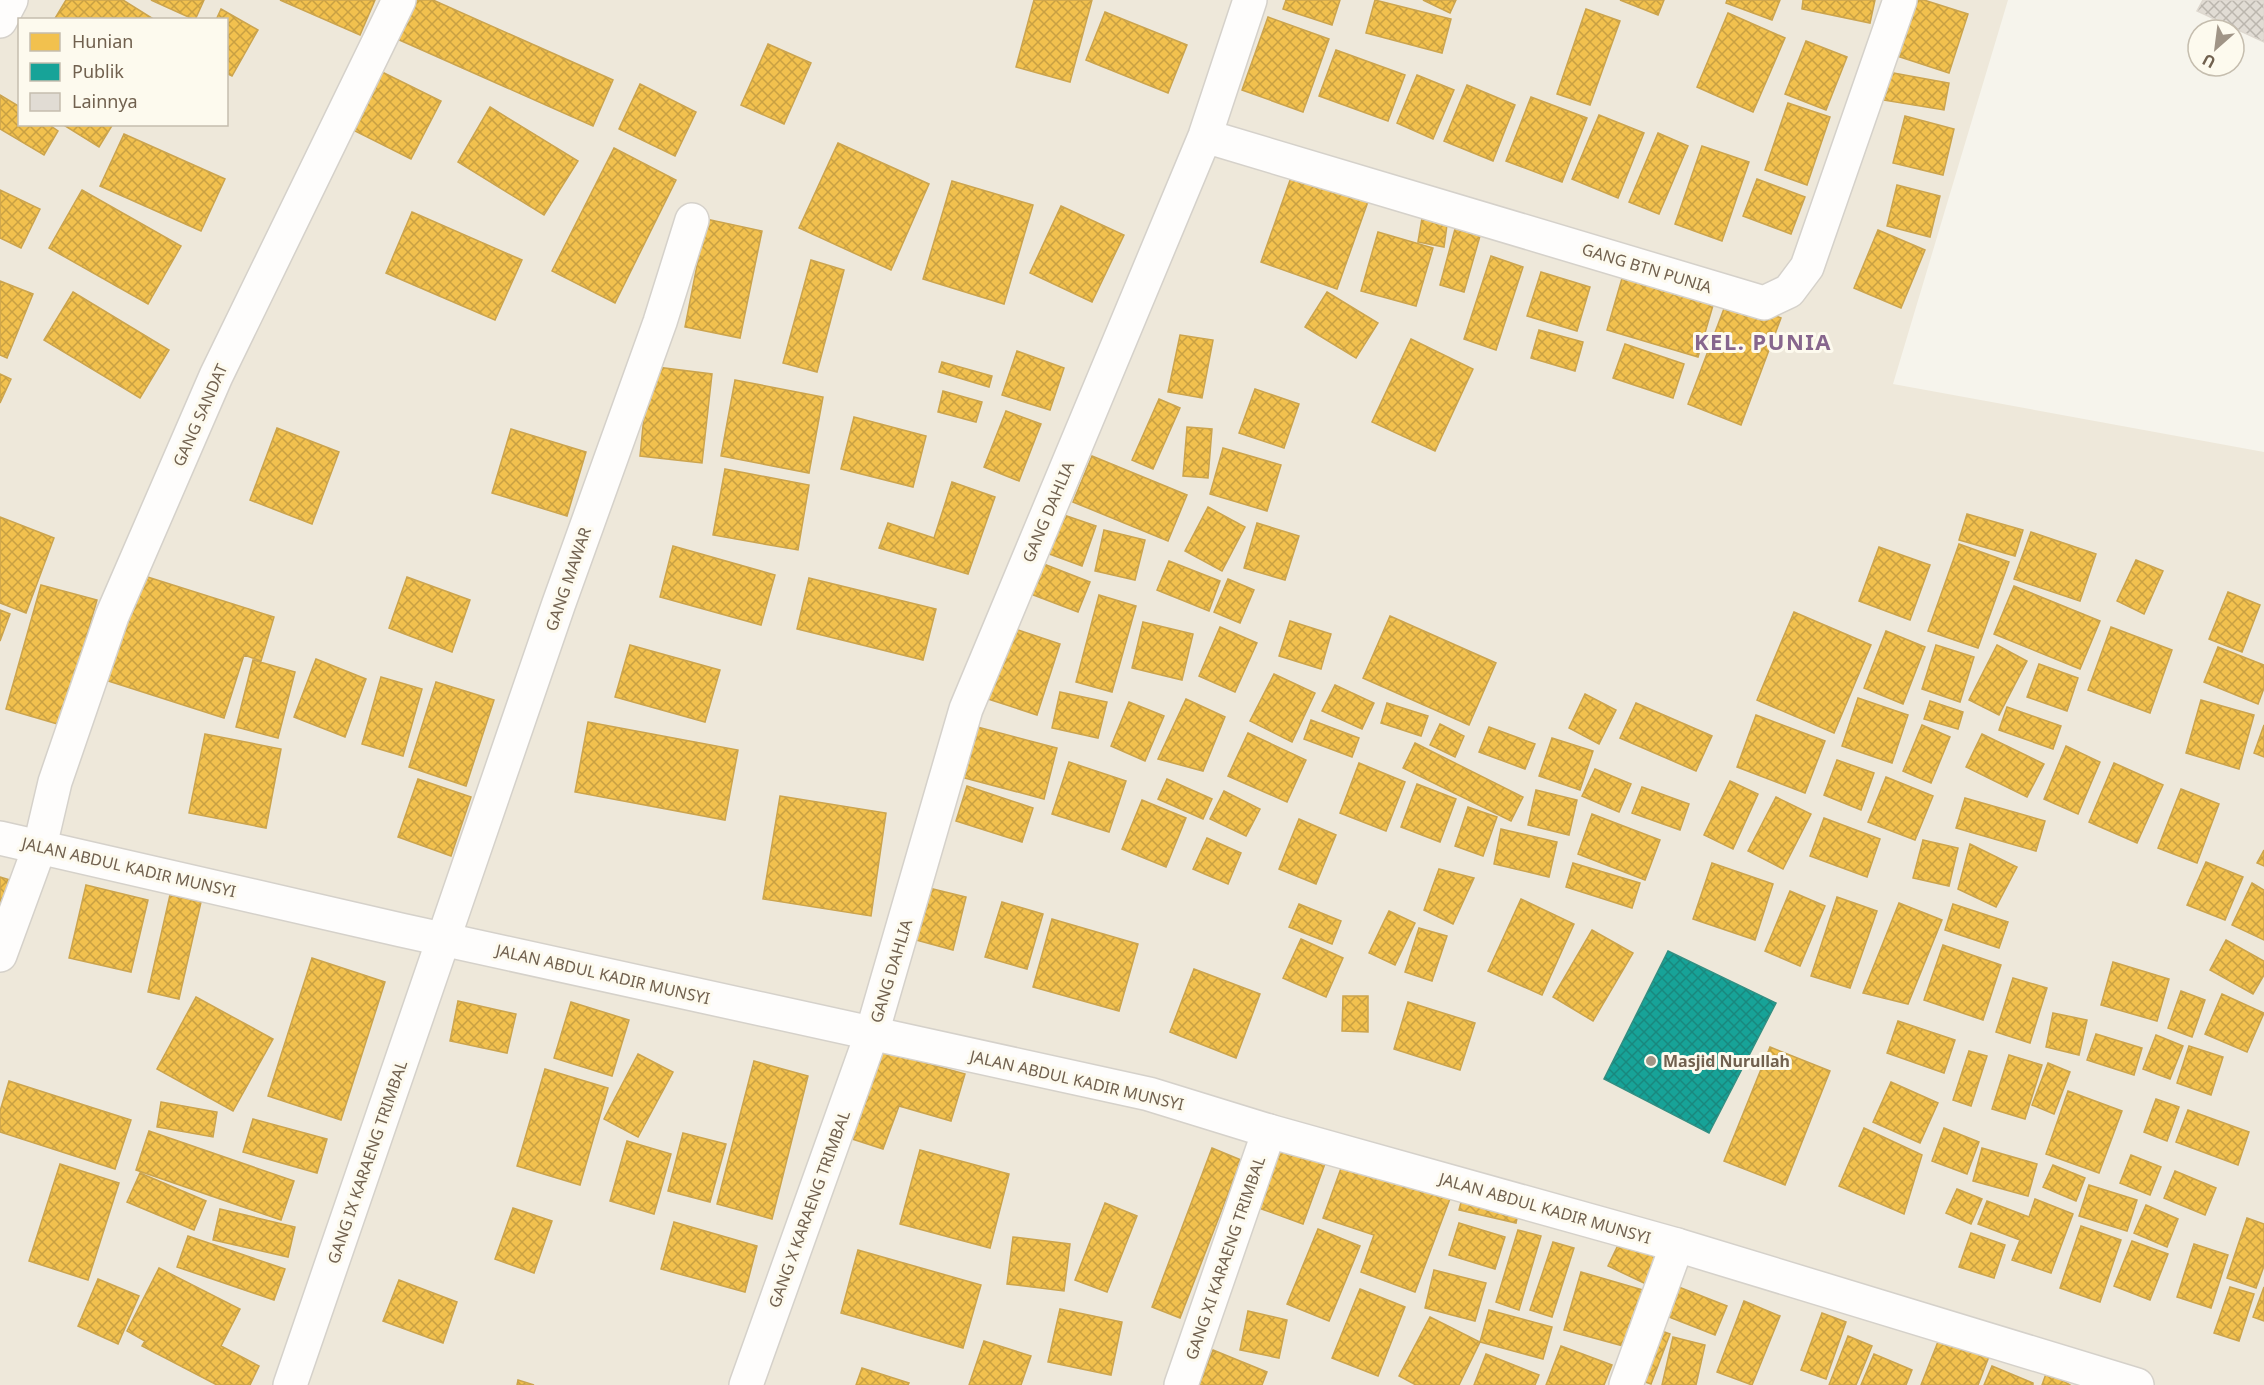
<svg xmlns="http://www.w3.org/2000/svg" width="2264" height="1385" font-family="'Noto Sans',sans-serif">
	<defs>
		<pattern id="homes-cross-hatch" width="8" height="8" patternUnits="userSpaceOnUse" patternTransform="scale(1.5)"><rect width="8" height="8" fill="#f2c14e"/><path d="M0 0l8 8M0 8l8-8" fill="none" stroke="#c8a043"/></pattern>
		<pattern id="public-cross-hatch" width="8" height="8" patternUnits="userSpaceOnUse" patternTransform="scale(1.5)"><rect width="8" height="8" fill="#17a398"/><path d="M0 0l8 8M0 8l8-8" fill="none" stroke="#19887e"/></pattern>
		<pattern id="building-cross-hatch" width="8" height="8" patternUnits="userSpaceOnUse" patternTransform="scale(1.5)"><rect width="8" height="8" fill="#e1dcd4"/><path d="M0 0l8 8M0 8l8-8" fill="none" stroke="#bbb6ae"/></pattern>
	</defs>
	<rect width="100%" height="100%" fill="#f6f4ec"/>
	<path fill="#eee8da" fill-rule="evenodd" d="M0,0H2008L1893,384L2264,452V1385H0ZM20,20H226V124H20Z"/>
	<path fill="url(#homes-cross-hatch)" stroke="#cba44e" stroke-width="1.5" d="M66,0H123L155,20H54Z
		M151,0H204L195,20Z
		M280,0H375L360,35Z
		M411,0H433L613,80L593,126L395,38Z
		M1034,0H1092L1070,82L1016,67Z
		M1286,0H1340L1332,25L1283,9Z
		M1375,0L1451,19L1442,53L1366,33Z
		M1423,0H1456L1450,13Z
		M1620,0H1664L1658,15Z
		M1727,0H1780L1772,20L1726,3Z
		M1803,0H1875L1870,23L1802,9Z
		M1915,0H1924L1968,14L1949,73L1897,56Z
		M221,9L258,30L232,76L226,73V20H216Z
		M1586,9L1620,21L1590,105L1557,94Z
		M1105,12L1187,45L1168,93L1086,60Z
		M1728,13L1785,38L1753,112L1697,87Z
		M1268,17L1329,39L1303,112L1242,90Z
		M1806,41L1847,57L1826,110L1785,94Z
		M768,44L811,63L784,124L741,105Z
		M1336,50L1405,75L1388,121L1319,96Z
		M378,70L441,101L411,159L349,128Z
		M1888,72L1949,83L1944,110L1883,100Z
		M1417,75L1454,90L1433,139L1397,123Z
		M640,84L696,112L675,156L619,129Z
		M1467,85L1515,105L1493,161L1444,141Z
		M0,95L20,107V124H48L58,131L44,155L0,129Z
		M1531,97L1587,118L1562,182L1506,161Z
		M1788,103L1830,117L1807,185L1765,170Z
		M490,107L578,161L544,215L458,162Z
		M1599,115L1644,133L1618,198L1572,179Z
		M1905,116L1954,129L1943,175L1893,163Z
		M62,124H113L99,147Z
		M1658,133L1688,146L1659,214L1629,202Z
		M124,134L225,179L201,231L100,186Z
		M838,143L929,184L891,270L799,228Z
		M1702,146L1749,162L1722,241L1675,224Z
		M614,148L676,180L615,303L552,271Z
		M1294,169L1370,196L1337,289L1261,262Z
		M1757,179L1805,197L1791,234L1743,216Z
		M952,181L1033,205L1004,304L923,279Z
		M1897,185L1940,196L1930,237L1887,226Z
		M0,190L40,209L21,248L0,238Z
		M82,190L181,246L148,304L49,248Z
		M1061,206L1124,235L1092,302L1030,273Z
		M1424,206L1449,210L1444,247L1418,242Z
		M412,212L522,260L495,320L386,273Z
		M706,219L762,231L740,338L685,327Z
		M1455,229L1480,236L1464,292L1440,285Z
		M1878,230L1925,250L1901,308L1854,288Z
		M1378,232L1433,248L1416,306L1361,291Z
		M1491,256L1523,267L1496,350L1464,339Z
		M811,260L844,270L817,372L783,363Z
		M1625,268L1716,295L1698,357L1607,330Z
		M1541,272L1590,287L1577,331L1527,316Z
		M0,281L33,294L7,358L0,355Z
		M73,292L169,350L140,398L44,340Z
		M1327,292L1378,323L1356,358L1305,327Z
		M1728,298L1781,318L1741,425L1688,404Z
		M1539,330L1583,342L1575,371L1531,358Z
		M1180,335L1213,340L1202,398L1168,392Z
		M1411,339L1473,369L1435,451L1372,422Z
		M1625,344L1684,364L1673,398L1613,378Z
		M1017,351L1064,368L1050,410L1002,395Z
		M942,362L992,376L989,387L939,372Z
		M649,366L712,374L702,463L640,456Z
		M0,374L11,379L0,403Z
		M735,380L823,397L809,473L721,456Z
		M1255,389L1299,404L1284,448L1239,433Z
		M943,391L982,402L976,422L938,412Z
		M1159,399L1180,408L1153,469L1132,460Z
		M1006,411L1041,424L1019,481L984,467Z
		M854,417L926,436L913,487L841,469Z
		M1187,427L1212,429L1208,478L1183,476Z
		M277,428L339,452L312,524L250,500Z
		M511,429L586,452L567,516L492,493Z
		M1223,448L1281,465L1267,511L1210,494Z
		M1092,456L1187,495L1168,541L1073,502Z
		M725,469L809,485L798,550L713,535Z
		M952,482L995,497L968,574L879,548L888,523L934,538Z
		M1208,507L1245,527L1222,571L1185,551Z
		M1058,513L1096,526L1082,566L1044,552Z
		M1967,514L2023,530L2015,556L1959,540Z
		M0,517L54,538L26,613L0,603Z
		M1257,523L1299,536L1285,580L1244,568Z
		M1104,530L1145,540L1135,580L1095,571Z
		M2031,532L2096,554L2080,601L2014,579Z
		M1959,544L2009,562L1978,648L1928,631Z
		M673,546L775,575L761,625L660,597Z
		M1879,547L1930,565L1910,620L1859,601Z
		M2136,560L2163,571L2144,614L2117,601Z
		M1036,561L1090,582L1078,612L1023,591Z
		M1169,561L1220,581L1209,611L1157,590Z
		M135,573L274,617L261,661L244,655L224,718L102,679Z
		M407,577L470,600L452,652L389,628Z
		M809,578L936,609L923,660L797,629Z
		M1228,579L1254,590L1240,623L1214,612Z
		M41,585L97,600L61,725L6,709Z
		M2014,586L2100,621L2080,669L1994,634Z
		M2228,592L2260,605L2242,652L2209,639Z
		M1099,595L1136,606L1112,692L1076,682Z
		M0,610L10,614L0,641Z
		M1794,612L1871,645L1834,733L1757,700Z
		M1390,616L1496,663L1469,725L1363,678Z
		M1290,621L1331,634L1321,669L1279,656Z
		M1143,622L1193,634L1182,680L1132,668Z
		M1220,627L1257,643L1235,692L1199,676Z
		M2111,627L2172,650L2150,713L2088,690Z
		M1012,628L1060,644L1037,715L988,699Z
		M1886,631L1925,647L1903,704L1864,688Z
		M630,645L720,670L705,722L615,697Z
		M1936,645L1974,657L1960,702L1922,689Z
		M1997,645L2027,661L1999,715L1969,700Z
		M2218,647L2264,665V688L2258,704L2204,682Z
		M316,659L366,679L345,737L294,717Z
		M253,660L295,672L278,738L236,727Z
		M2039,664L2078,678L2067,711L2027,697Z
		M1274,674L1315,693L1292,742L1250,721Z
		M381,677L422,689L403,756L362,744Z
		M436,682L494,700L466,786L409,767Z
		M1335,685L1374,703L1362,729L1322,711Z
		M1060,692L1107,702L1098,738L1052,728Z
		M1585,694L1616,710L1599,744L1569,728Z
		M1858,698L1908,715L1892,763L1842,746Z
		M1186,699L1225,717L1203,771L1158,759Z
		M2201,700L2254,715L2239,769L2186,753Z
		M1930,701L1963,712L1958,729L1924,719Z
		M1129,702L1164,716L1145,761L1111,746Z
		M1387,703L1428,716L1421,736L1381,723Z
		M1636,703L1712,736L1696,771L1620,738Z
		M2007,707L2061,726L2053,749L1999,730Z
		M1756,715L1825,741L1805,793L1737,767Z
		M1311,720L1359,738L1352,757L1304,739Z
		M588,722L738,750L725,820L575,792Z
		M1440,724L1464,736L1455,757L1430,745Z
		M970,725L1057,748L1044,799L957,776Z
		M1922,725L1950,737L1931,783L1903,771Z
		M2264,725V757L2254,753Z
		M1489,727L1535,744L1525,769L1479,752Z
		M1248,733L1306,760L1287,802L1228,776Z
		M205,734L281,749L266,828L189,813Z
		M1982,734L2044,764L2027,797L1966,767Z
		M1552,738L1593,751L1580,790L1539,776Z
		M1415,743L1523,797L1511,821L1403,768Z
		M2066,746L2100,762L2078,814L2044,799Z
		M1837,760L1874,773L1861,810L1824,795Z
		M1069,762L1126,781L1109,832L1052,814Z
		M1359,763L1405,782L1386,831L1340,813Z
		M2114,763L2163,785L2137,843L2089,822Z
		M1595,769L1631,784L1619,812L1582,796Z
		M1886,777L1933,796L1915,840L1868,822Z
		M418,779L471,797L451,856L398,837Z
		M1167,779L1212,799L1203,819L1158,799Z
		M1730,781L1758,794L1733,849L1704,835Z
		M1417,784L1456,799L1440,842L1401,827Z
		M967,786L1033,808L1022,842L956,821Z
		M1642,787L1689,804L1680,830L1632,813Z
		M2181,789L2219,804L2197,863L2158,848Z
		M1536,790L1577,800L1569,835L1528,825Z
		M1224,791L1260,809L1246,836L1210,819Z
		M780,796L886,813L871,916L763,899Z
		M1776,797L1811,814L1783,869L1748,851Z
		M1965,798L2045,821L2036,851L1956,828Z
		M1142,800L1186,818L1166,867L1122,849Z
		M1468,807L1497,817L1483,856L1455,846Z
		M1592,814L1660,840L1645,880L1578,854Z
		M1824,818L1880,839L1867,877L1810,856Z
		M1299,819L1336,835L1316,884L1279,869Z
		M1501,829L1557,842L1549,877L1494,864Z
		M1207,838L1241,853L1228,884L1193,869Z
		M1923,840L1958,848L1949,886L1913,878Z
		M1970,844L2017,867L1996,907L1958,889Z
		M2264,850V866L2257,863Z
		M2206,862L2243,877L2225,920L2187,905Z
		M1573,863L1640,883L1632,908L1566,887Z
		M1712,863L1773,884L1755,940L1693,919Z
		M1439,869L1474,878L1453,924L1424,910Z
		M0,877L10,880L0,908Z
		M2252,883L2264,890V940L2232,925Z
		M86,885L148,900L131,972L69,958Z
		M929,888L966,897L953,950L916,940Z
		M1790,891L1825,906L1800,966L1765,951Z
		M170,895L201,902L179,999L148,992Z
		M1837,897L1877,911L1850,988L1811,976Z
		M1521,899L1574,924L1542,995L1488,971Z
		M1002,902L1043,914L1027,969L985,957Z
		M1899,903L1942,920L1908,1004L1863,993Z
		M1299,904L1341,921L1332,944L1289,927Z
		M1953,904L2008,922L1999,948L1945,930Z
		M1389,911L1415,923L1395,965L1369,953Z
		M1052,919L1138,944L1119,1011L1033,987Z
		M1419,928L1447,936L1432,981L1405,972Z
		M1592,930L1633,953L1593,1021L1553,997Z
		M1301,939L1343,958L1326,997L1283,978Z
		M2226,940L2264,961V975L2253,994L2210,970Z
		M1943,945L2001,965L1983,1020L1924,1000Z
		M312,958L385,982L341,1120L268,1096Z
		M2113,962L2169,979L2157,1021L2101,1005Z
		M1194,969L1260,994L1236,1058L1170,1032Z
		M2013,978L2047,988L2030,1043L1996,1032Z
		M2181,991L2205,1000L2192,1037L2168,1028Z
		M2222,994L2264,1013L2247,1052L2205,1034Z
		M1343,996H1368V1032L1342,1031Z
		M196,997L273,1039L233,1111L157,1069Z
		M458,1001L516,1014L507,1053L450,1041Z
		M571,1002L629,1020L612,1076L554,1058Z
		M1408,1002L1475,1023L1460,1070L1394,1049Z
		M2053,1013L2087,1020L2079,1055L2046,1047Z
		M1898,1021L1955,1040L1944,1073L1887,1053Z
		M2096,1034L2142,1048L2134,1075L2087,1060Z
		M2156,1035L2183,1046L2170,1079L2143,1069Z
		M884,1037L918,1049L915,1060L965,1074L951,1121L899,1106L883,1149L849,1138Z
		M2189,1046L2223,1057L2211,1095L2177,1083Z
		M1770,1047L1830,1071L1785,1185L1724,1161Z
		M1969,1051L1987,1056L1971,1106L1953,1100Z
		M638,1054L673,1072L638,1137L604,1119Z
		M2009,1055L2042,1065L2025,1119L1992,1109Z
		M754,1061L808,1076L772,1219L717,1204Z
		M2048,1063L2070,1072L2054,1114L2032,1105Z
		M545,1069L608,1088L580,1185L517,1166Z
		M9,1081L131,1120L115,1169L0,1132V1111Z
		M1891,1082L1938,1103L1920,1143L1873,1122Z
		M2068,1091L2122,1111L2099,1173L2046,1154Z
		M2156,1099L2179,1107L2167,1141L2144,1132Z
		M161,1102L217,1112L213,1137L157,1127Z
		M2188,1110L2249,1132L2238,1165L2176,1142Z
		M253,1119L327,1139L317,1173L243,1152Z
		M1864,1128L1922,1155L1904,1214L1839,1186Z
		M1944,1128L1979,1142L1967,1174L1932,1161Z
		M149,1131L294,1181L281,1220L136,1170Z
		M683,1133L726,1144L710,1202L668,1191Z
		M627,1141L671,1154L654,1214L610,1201Z
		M1279,1143L1326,1161L1303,1224L1256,1207Z
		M1212,1148L1241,1160L1180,1318L1152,1307Z
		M1982,1148L2037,1164L2028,1196L1973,1181Z
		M920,1150L1009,1174L990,1248L900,1224Z
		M2131,1155L2161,1167L2150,1195L2120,1183Z
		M1344,1160L1451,1196L1415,1292L1361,1272L1374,1235L1323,1218Z
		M60,1164L119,1183L88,1280L29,1261Z
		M2053,1165L2085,1178L2076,1201L2043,1187Z
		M2175,1171L2216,1188L2205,1215L2164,1198Z
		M140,1173L206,1201L194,1230L127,1202Z
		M2089,1185L2137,1200L2127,1231L2079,1216Z
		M1957,1189L1982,1199L1971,1224L1946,1213Z
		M1463,1195L1519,1209L1516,1223L1459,1210Z
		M2035,1199L2073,1214L2051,1273L2012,1260L2020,1240L1978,1224L1987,1201L2029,1217Z
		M1105,1203L1137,1216L1107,1292L1075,1280Z
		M2146,1205L2178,1219L2167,1247L2134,1233Z
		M513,1208L552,1221L534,1273L495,1259Z
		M220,1209L295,1227L288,1257L213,1240Z
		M2247,1218L2264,1224V1266L2256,1288L2227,1278Z
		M674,1222L757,1246L745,1292L661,1269Z
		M1459,1223L1505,1237L1495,1269L1449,1255Z
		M2081,1226L2121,1240L2100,1302L2060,1288Z
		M1318,1229L1360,1246L1329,1321L1287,1304Z
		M1518,1230L1541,1236L1519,1310L1496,1302Z
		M1971,1233L2005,1245L1994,1278L1959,1267Z
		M188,1236L285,1269L274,1300L177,1267Z
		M1013,1237L1070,1244L1064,1291L1007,1284Z
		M1621,1239L1659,1256L1646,1284L1608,1266Z
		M2132,1241L2168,1254L2150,1300L2114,1286Z
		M1553,1242L1574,1248L1552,1317L1530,1310Z
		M2194,1244L2228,1255L2211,1308L2177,1297Z
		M858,1250L981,1285L963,1348L841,1313Z
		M159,1268L240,1309L221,1346L259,1366L250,1385H217L142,1346L145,1341L127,1331Z
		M1434,1270L1486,1283L1475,1321L1425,1308Z
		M1581,1272L1643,1290L1627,1347L1564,1330Z
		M98,1279L139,1296L118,1344L78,1326Z
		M399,1280L457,1302L443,1343L383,1321Z
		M1671,1284L1727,1306L1715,1335L1659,1313Z
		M2230,1287L2254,1294L2239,1341L2214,1333Z
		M2264,1287V1321L2253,1317Z
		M1360,1289L1405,1307L1378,1376L1332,1358Z
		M1744,1301L1780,1316L1752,1385L1717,1372Z
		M1060,1309L1122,1322L1111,1375L1048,1362Z
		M1489,1310L1552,1327L1543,1359L1480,1342Z
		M1248,1311L1287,1320L1279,1358L1240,1350Z
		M1822,1313L1846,1322L1826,1379L1801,1370Z
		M1430,1317L1480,1342L1459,1385H1416L1399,1376Z
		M1659,1330L1670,1334L1651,1384L1640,1380Z
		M1941,1334L1990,1354L1978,1385H1921Z
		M1848,1336L1872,1346L1856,1385H1829Z
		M1673,1337L1705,1345L1696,1385H1662Z
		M984,1341L1031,1356L1021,1385H969Z
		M1561,1346L1612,1365L1604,1385H1546Z
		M1213,1350L1267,1372L1262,1385H1199Z
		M1486,1354L1539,1375L1535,1385H1474Z
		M1874,1354L1912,1370L1906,1385H1861Z
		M1992,1366L2033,1383V1385H1984Z
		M862,1368L909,1383L908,1385H856Z
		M2047,1371L2070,1385H2042Z
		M518,1380L534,1385H517Z"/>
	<path fill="url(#public-cross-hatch)" stroke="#328f82" stroke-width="1.5" d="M1668,951L1776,1003L1709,1133L1604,1079Z"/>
	<path fill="url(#building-cross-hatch)" stroke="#ded8cf" stroke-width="1.5" d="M2203,0H2264V42L2197,11Z"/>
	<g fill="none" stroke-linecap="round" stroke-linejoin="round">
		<g stroke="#d5d1ca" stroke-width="36">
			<path id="minor" d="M0,21L11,0
				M1205,136L1764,303L1789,291L1807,267L1900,0
				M0,955L40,846L55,782L112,616L216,376L399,0
				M290,1385L559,603L660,322L692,220
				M746,1385L872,1033L966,709L1205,136L1250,0
				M1181,1385L1269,1131
				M1626,1385L1677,1245"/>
		</g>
		<g stroke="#d5d1ca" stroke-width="36">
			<path id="tertiary" d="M0,838L401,930L1149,1094L1269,1131L1677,1245L2137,1385"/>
		</g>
		<use href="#minor" stroke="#fefdfc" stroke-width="33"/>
		<use href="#tertiary" stroke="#fefdfc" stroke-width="33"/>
	</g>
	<circle fill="#a09486" stroke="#fdfaee" stroke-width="2" cx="1651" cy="1061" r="6"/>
	<g text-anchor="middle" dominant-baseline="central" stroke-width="6" stroke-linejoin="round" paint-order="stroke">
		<g font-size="16" fill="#71614f" stroke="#fdfaee">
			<text transform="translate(1647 268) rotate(17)">GANG BTN PUNIA</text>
			<text transform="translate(200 415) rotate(-66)">GANG SANDAT</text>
			<text transform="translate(1048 512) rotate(-67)">GANG DAHLIA</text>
			<text transform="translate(568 579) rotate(-71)">GANG MAWAR</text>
			<text transform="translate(129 867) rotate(13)">JALAN ABDUL KADIR MUNSYI</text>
			<text transform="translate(891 971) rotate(-73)">GANG DAHLIA</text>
			<text transform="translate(603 974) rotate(13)">JALAN ABDUL KADIR MUNSYI</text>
			<text transform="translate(1077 1080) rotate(13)">JALAN ABDUL KADIR MUNSYI</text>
			<text transform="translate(367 1162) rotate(-71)">GANG IX KARAENG TRIMBAL</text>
			<text transform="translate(1545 1208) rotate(16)">JALAN ABDUL KADIR MUNSYI</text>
			<text transform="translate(809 1209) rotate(-70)">GANG X KARAENG TRIMBAL</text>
			<text transform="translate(1225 1258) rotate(-71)">GANG XI KARAENG TRIMBAL</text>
		</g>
		<g font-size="16" font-weight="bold" fill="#71614f" stroke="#fdfaee" text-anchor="start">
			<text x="1663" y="1061">Masjid Nurullah</text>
		</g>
		<g font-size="22" font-weight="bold" letter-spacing="1.5" fill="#87668d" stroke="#fdfaee">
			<text x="1763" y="341">KEL. PUNIA</text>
		</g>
	</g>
	<rect x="18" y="18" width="210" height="108" fill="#fdfaee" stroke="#c5bdae" stroke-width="1.5"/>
	<rect x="30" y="33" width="30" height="18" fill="#f2c14e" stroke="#c5bdae" stroke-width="1.5"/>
	<text x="72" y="48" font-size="18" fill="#71614f">Hunian</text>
	<rect x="30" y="63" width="30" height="18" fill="#17a398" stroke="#c5bdae" stroke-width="1.5"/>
	<text x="72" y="78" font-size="18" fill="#71614f">Publik</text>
	<rect x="30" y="93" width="30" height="18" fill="#e1dcd4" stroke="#c5bdae" stroke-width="1.5"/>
	<text x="72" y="108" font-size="18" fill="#71614f">Lainnya</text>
	<g transform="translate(2216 48) rotate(208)"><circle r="28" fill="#fdfaee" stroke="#c5bdae" stroke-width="1.5"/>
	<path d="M0-4.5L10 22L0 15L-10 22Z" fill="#a09486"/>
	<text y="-9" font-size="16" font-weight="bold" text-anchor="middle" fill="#71614f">U</text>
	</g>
</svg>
